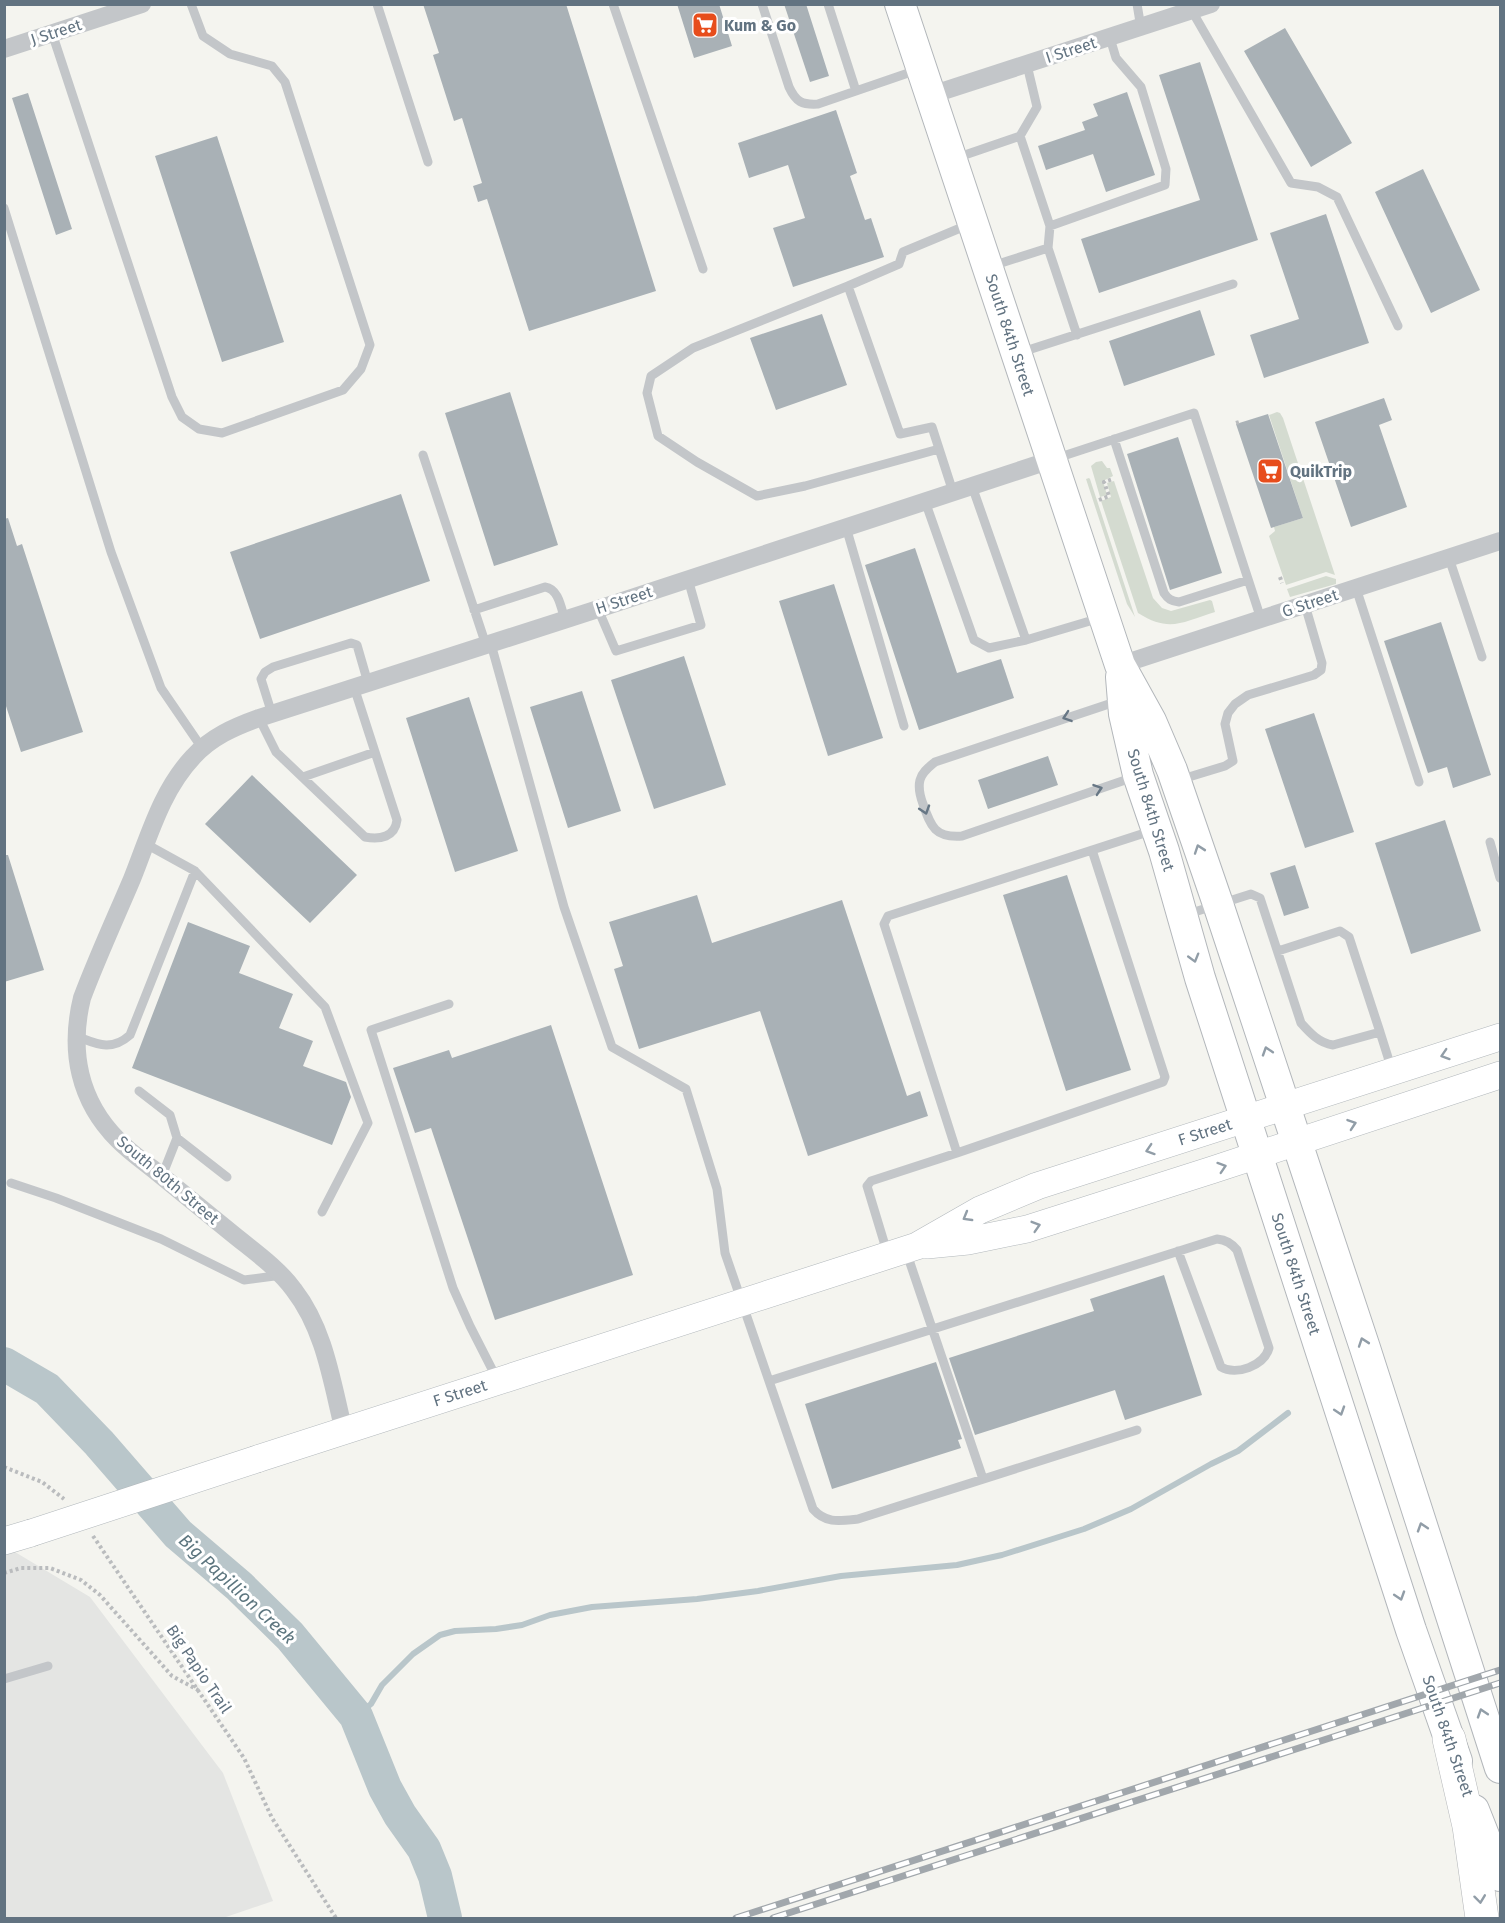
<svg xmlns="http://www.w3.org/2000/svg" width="1505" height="1923" font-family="'Fira Sans',sans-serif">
	<rect width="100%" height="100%" fill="#f4f4ef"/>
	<path fill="#e4e5e3" d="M5,1546L90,1597L223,1773L273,1901L223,1918H5Z"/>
	<path fill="#d4dbd0" d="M1277,412L1280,413L1283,418L1335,575L1326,572L1286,585L1269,536L1275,531L1274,527L1303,518L1269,415Z
		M1102,461L1107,468H1110L1113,476L1103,481L1107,495L1100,497L1091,466L1096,462Z
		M1089,478L1090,479L1135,617L1127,604L1086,479Z
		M1114,481L1153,598L1162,608L1171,611L1210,600L1212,601L1215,612C1182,622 1170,633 1138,613L1101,501L1111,497L1107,483Z
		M1326,576L1336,579V584L1290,597L1287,589Z"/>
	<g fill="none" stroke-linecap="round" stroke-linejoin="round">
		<path stroke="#b9c6ca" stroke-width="6" d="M356,1716L371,1704L382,1685L413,1654L440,1635L455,1631L496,1629L522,1625L550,1615L592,1607L697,1599L758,1591L841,1576L957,1565L1002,1555L1084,1529L1131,1509L1211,1464L1238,1451L1288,1413"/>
		<path stroke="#b9c6ca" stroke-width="34" d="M4,1364L47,1389L99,1443L178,1534L239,1586L290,1636L356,1716L385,1788L400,1815L424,1849L435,1876L445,1918"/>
	</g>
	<path fill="#a9b1b6" d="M423,4H566L656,291L529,331L487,199L478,202L473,186L482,183L462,118L454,121L433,55L439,53Z
		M677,4H719L732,46L694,58Z
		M784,4H806L829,76L810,82Z
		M1285,28L1352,143L1311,167L1244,51Z
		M1200,62L1258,240L1099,293L1081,239L1200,200L1159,75Z
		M1127,92L1155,175L1106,192L1093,154L1046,170L1038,146L1085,130L1082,122L1098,116L1093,104Z
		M28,93L72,229L56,235L12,98Z
		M836,110L857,173L850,176L865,220L871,218L884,257L793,287L773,228L805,218L788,165L749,178L738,143Z
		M217,136L284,342L222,362L155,156Z
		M1423,169L1480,290L1431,313L1375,192Z
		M1326,214L1369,343L1264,378L1250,335L1299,319L1270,233Z
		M1200,310L1215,355L1124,386L1109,341Z
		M822,314L847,385L776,410L750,338Z
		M510,392L558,545L494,566L445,413Z
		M1384,398L1392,420L1379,425L1407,507L1351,527L1315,422Z
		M1268,414L1303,518L1271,528L1236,424Z
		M1178,437L1222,573L1170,590L1127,454Z
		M401,494L430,581L260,639L230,552Z
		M8,518L17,546L22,544L83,732L21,752L4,700V519Z
		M915,548L957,673L1001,659L1014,698L919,730L865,565Z
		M834,584L883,738L828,756L779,601Z
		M1441,622L1491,775L1453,788L1447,767L1428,773L1384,641Z
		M684,656L726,785L654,809L611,680Z
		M582,691L621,811L568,828L530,707Z
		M469,697L518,851L455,872L406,718Z
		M1314,713L1354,832L1305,848L1265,729Z
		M1048,756L1058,785L988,809L978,780Z
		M252,775L357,875L310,923L205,824Z
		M1445,820L1481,931L1411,954L1375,843Z
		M4,855H8L44,970L4,982Z
		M1295,865L1309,908L1284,916L1270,873Z
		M1067,875L1131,1070L1066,1091L1003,895Z
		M697,895L712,943L842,900L907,1096L920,1091L928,1116L808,1156L760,1011L639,1049L614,969L623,966L609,922Z
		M188,922L250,946L239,973L293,994L279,1028L313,1041L303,1066L346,1082L351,1097L332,1145L132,1068Z
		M551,1025L633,1275L495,1320L431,1128L415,1133L393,1068L449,1050L452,1058Z
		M1164,1275L1202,1395L1125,1420L1115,1390L975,1435L949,1358L1094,1311L1090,1299Z
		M936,1362L962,1439L958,1440L961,1448L832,1489L805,1404Z"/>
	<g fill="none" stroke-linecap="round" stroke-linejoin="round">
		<g stroke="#b2b8bc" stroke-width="28">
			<path id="secondary" d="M927,1245L968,1241L1027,1229L1212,1170L1500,1075
				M257,1459L917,1246L980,1210L1037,1186L1500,1037
				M4,1541L31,1533"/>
		</g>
		<g stroke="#b3b7bb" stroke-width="32">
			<path id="primary" d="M900,4L1120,665L1151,721L1172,770L1218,904L1365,1348L1500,1768
				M1121,677L1124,714L1138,775L1164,851L1200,978L1411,1630L1457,1761
				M1474,1810L1500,1876"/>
		</g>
		<g stroke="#b3b6b9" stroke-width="34">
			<path id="highway" d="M1449,1739L1469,1826L1482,1918"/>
		</g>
		<path stroke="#babcbe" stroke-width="4" stroke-dasharray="3 3" stroke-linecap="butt" d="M1236,423L1239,422
			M1099,500L1109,496L1104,482L1113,479
			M1280,577L1282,583
			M4,1467L42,1482L64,1499
			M93,1536L244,1758L272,1818L336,1918
			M4,1573L21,1568H50L81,1580L100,1595L172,1676L198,1690"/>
		<path stroke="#c3c6c9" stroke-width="9" d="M377,4L428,162
			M613,4L703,269
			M762,4L789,87C796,102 802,105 818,104L917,70
			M828,4L856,91
			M1137,4L1141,28
			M1192,11L1291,183L1318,187L1337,197L1398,326
			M52,33L172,397L182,417L199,429L222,433L343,390L361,369L370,345L285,82L272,66L230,54L203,36L191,4
			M1020,136L1037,107L1027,65
			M956,158L1020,136L1050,226L1048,248
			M4,208L111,552L161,688L202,748
			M1050,226L1165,185L1166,169L1141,87L1116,58L1110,38
			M992,266L1048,248L1077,335
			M848,286L693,348L651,376L647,393L658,436L697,462L757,496L805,486L939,449
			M1022,352L1233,284
			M1114,439L1164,593C1168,599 1171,601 1179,602L1248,580
			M423,455L486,645
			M1057,458L1194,413L1261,619
			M972,486L1026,640
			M953,492L932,427L900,434L848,286L899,264L903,252L970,224
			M925,501L974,640L989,648L1026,640L1100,618
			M846,527L904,726
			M1449,558L1482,657
			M1356,588L1419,782
			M598,609L616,651L701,625L688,579
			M474,610L545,587C559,589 561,608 565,620
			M491,644L564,907L612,1047L686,1089L717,1189L725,1253L813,1509C826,1524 840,1521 858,1519L1137,1430
			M1118,701L935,762C929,767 922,772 920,780C918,788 920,796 923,804C931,827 935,838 962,836L1134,777
			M272,714L261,679L265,672L273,667L351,643L357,645L368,683
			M259,718L276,752L365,837C380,840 395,837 397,820L354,687
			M303,777L375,752
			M1179,780L1225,766L1233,761L1225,724L1228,713L1235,704L1248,695L1314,675L1321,670L1322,663L1305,605
			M1490,842L1500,878
			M146,844L195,871L325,1007L368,1123L322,1212
			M1185,915L1251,894L1260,898L1301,1023C1310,1033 1319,1043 1333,1045L1380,1032L1392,1070
			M1278,951L1340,931L1349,937L1380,1032
			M449,1004L371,1030L453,1288L470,1326L497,1379
			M76,1036C97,1044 111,1052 130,1035L195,871
			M139,1091L170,1115L177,1138
			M957,1153L1163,1082L1165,1077L1092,850
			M162,1176L177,1138L227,1177
			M11,1183L56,1198L161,1239L244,1280L282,1275
			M906,1251L983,1479
			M887,1252L867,1186L871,1181L957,1153L884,924L888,916L1154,830
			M769,1381L1217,1239C1226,1240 1231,1243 1237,1250L1269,1348C1264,1366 1236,1376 1221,1367L1178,1251
			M4,1679L48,1666"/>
		<path stroke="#c3c6c9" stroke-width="18" d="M4,49L142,4
			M931,95L1211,4
			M1120,665L1500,541
			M344,1431C332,1383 325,1330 294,1290C278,1268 255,1252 234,1235C207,1213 180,1191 153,1169C141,1160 129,1151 118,1140C79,1101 69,1051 82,998C97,958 115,919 132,879C149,837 161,791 193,757C211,737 234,727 259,718L598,609L1051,460"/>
		<use href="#secondary" stroke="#fff" stroke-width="27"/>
		<use href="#primary" stroke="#fff" stroke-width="30"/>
		<use href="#highway" stroke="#fff" stroke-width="33"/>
		<g stroke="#a1a7ac" stroke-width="7">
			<path id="rail" d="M736,1918L1500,1670
				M773,1918L1500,1683"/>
		</g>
		<use href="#rail" stroke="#fff" stroke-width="4.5" stroke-dasharray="14" stroke-linecap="butt"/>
		<g stroke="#b2b8bc" stroke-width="28" stroke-linecap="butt">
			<path id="secondary-bridge" d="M31,1533L257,1459"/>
		</g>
		<use href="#secondary-bridge" stroke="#fff" stroke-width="27"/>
	</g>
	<defs><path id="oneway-chevron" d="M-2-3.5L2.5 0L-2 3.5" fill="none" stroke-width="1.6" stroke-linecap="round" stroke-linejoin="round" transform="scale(1.5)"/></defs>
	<g stroke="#677785">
		<use href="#oneway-chevron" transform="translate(1067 717) rotate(161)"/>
		<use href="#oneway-chevron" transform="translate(1098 789) rotate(-19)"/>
		<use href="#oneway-chevron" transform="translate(925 810) rotate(72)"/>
	</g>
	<g stroke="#919da7">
		<use href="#oneway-chevron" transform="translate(1199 849) rotate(-109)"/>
		<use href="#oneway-chevron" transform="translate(1194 958) rotate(74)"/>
		<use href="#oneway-chevron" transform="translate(1267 1051) rotate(-108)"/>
		<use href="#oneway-chevron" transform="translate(1445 1055) rotate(162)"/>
		<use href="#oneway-chevron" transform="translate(1352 1124) rotate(-19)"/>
		<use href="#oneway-chevron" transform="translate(1150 1150) rotate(162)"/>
		<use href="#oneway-chevron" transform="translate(1222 1167) rotate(-18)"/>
		<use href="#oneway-chevron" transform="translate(967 1217) rotate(150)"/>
		<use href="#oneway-chevron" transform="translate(1036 1226) rotate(-17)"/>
		<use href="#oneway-chevron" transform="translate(1363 1342) rotate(-109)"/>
		<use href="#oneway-chevron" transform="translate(1340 1411) rotate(72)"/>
		<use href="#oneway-chevron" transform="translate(1422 1527) rotate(-108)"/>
		<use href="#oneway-chevron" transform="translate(1400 1596) rotate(72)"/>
		<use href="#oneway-chevron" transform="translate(1482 1713) rotate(-108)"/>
		<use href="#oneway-chevron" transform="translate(1480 1899) rotate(83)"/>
	</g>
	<defs>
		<g id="supermarket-square" transform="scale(1.35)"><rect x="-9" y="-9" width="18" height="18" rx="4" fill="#e74d1c" stroke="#fff"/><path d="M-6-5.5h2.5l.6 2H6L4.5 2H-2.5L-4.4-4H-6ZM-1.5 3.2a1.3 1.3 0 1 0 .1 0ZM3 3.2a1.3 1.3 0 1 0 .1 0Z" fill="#fff"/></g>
	</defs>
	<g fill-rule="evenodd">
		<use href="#supermarket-square" x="705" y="25"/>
		<use href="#supermarket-square" x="1270" y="471"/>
	</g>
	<g text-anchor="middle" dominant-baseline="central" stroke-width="6" stroke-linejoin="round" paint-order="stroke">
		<g font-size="16" font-weight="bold" fill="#627381" stroke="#fff" text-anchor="start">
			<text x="724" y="25">Kum &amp; Go</text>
			<text x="1290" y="471">QuikTrip</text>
		</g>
		<g font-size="16" fill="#627381" stroke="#fff">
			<text transform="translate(56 32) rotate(-18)">J Street</text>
			<text transform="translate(1071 50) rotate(-18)">I Street</text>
			<text transform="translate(1010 335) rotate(72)">South 84th Street</text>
			<text transform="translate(624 600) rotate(-18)">H Street</text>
			<text transform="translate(1310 603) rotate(-18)">G Street</text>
			<text transform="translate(1151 810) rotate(73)">South 84th Street</text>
			<text transform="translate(1205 1132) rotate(-18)">F Street</text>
			<text transform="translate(168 1180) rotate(40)">South 80th Street</text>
			<text transform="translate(1296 1274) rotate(72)">South 84th Street</text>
			<text transform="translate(460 1393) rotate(-18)">F Street</text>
			<text transform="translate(199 1669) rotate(56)">Big Papio Trail</text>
			<text transform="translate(1448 1736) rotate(71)">South 84th Street</text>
		</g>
		<g font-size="18" font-style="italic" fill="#5d767f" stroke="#fff">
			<text transform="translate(237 1589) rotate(43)">Big Papillion Creek</text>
		</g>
	</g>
	<rect width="1505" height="1923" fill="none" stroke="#627381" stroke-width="12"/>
</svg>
